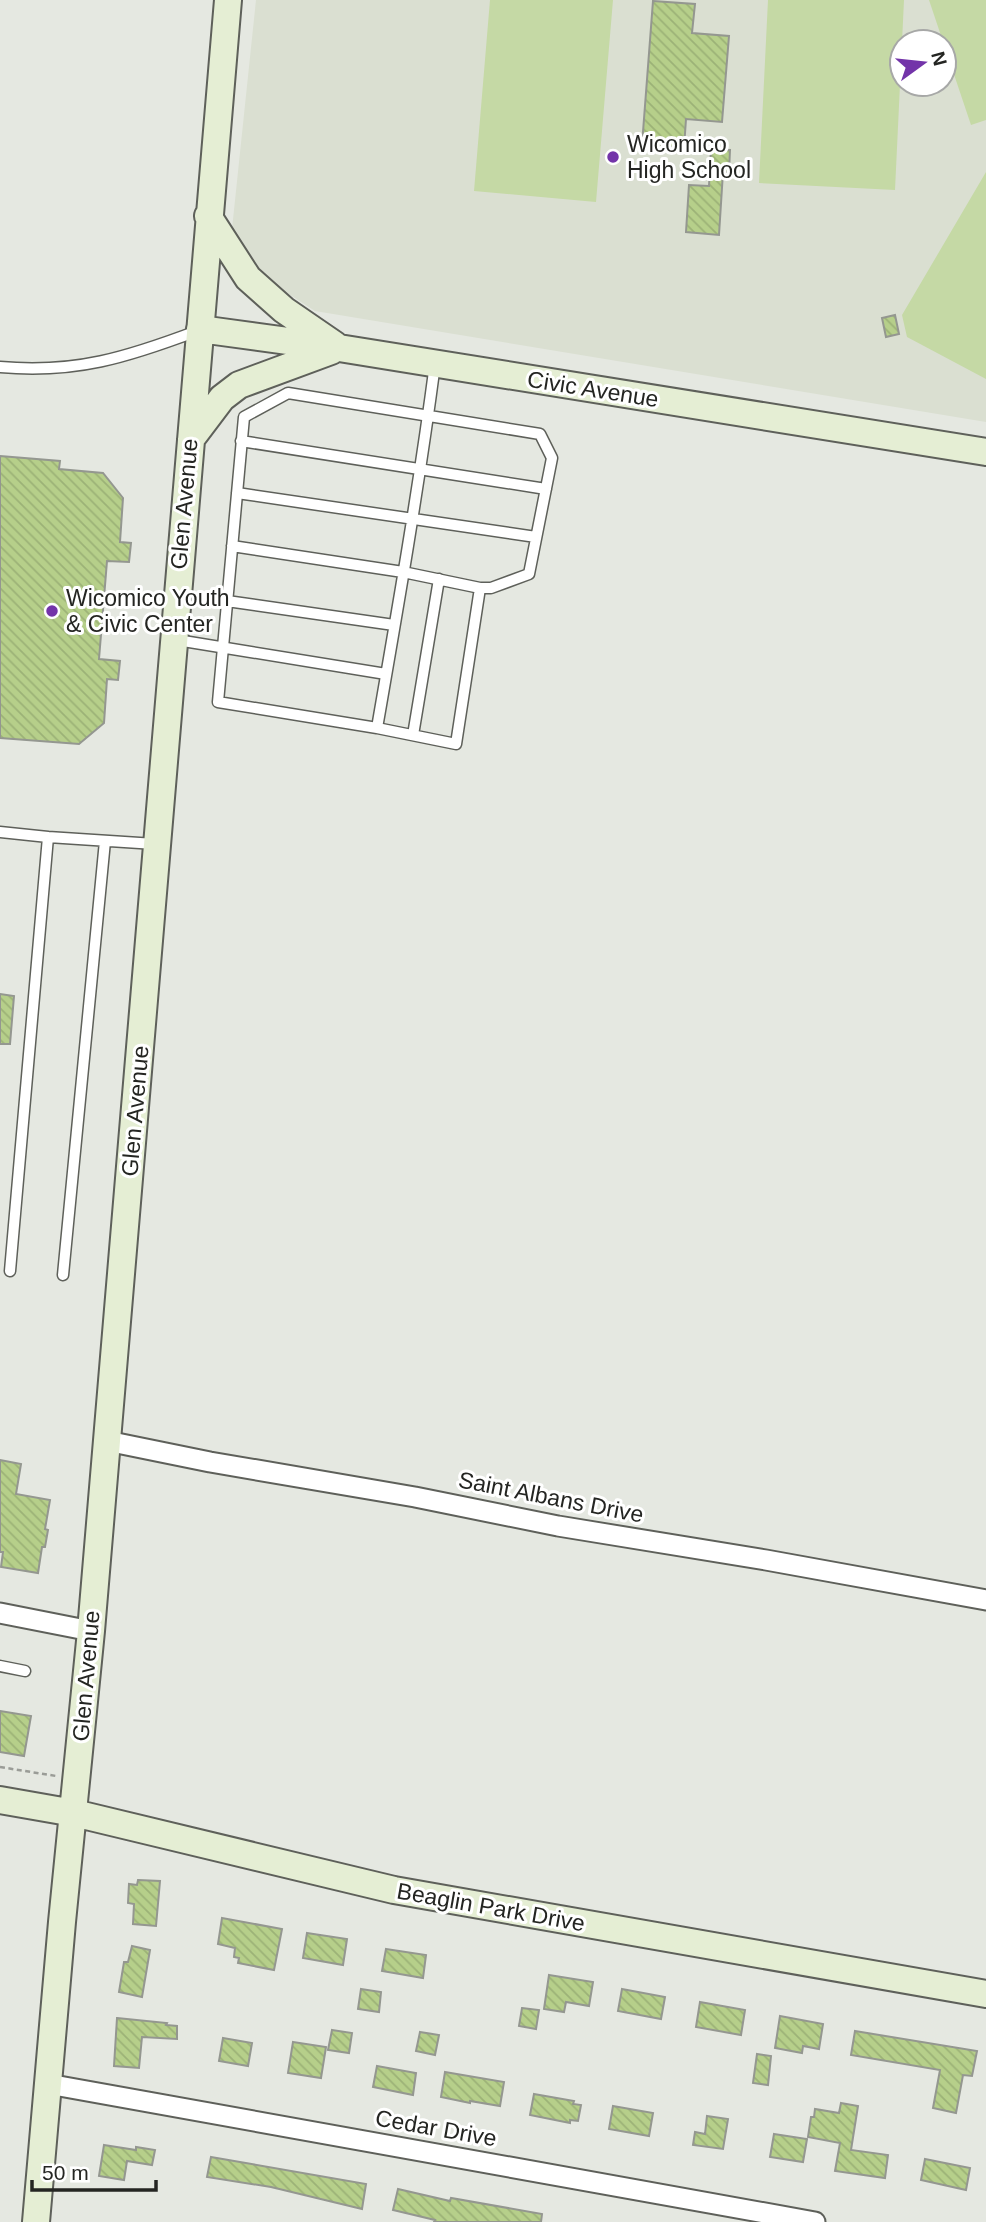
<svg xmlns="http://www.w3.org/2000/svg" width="986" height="2222" font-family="Helvetica,sans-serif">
	<defs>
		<pattern id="building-back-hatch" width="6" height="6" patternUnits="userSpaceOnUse" patternTransform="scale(1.75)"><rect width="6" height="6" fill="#b6cf8a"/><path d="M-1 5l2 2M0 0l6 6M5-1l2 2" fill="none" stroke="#9cb277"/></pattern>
	</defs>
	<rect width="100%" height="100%" fill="#e5e8e1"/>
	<path fill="#dadfd1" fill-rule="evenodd" d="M256,0H986V422L315,311L264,278L245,254L232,229ZM902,42H944V84H902Z"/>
	<path fill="#c5d9a5" d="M490,0H613L596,202L474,191Z
		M768,0H904L895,190L759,183Z
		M929,0H986V120L971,125Z
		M986,172V379L907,337L902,315Z"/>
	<path fill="url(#building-back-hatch)" stroke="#949790" stroke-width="2" d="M653,1L695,4L692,33L729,36L722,122L686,119L684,148L642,145Z
		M711,149L730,150L729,172H723L719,235L686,232L689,185L709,186Z
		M895,315L899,334L886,337L882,318Z
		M0,456L60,461L59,469L103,473L123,498L120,542L131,543L129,562L107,561L99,659L120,661L118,680L107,679L104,723L79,744L0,738Z
		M0,994L14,996L10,1044H0Z
		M0,1460L21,1464L16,1494L50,1500L45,1529L48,1530L45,1547H42L38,1573L1,1567L3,1552H0Z
		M0,1711L31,1716L24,1756L0,1752Z
		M138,1880L160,1881L156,1926L133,1924L134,1904L128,1903L129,1884L137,1885Z
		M222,1918L282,1929L274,1970L238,1963L239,1958L234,1957L235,1948L218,1944Z
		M307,1933L347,1939L343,1965L303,1958Z
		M132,1946L150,1950L142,1997L119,1992L124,1962H128Z
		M386,1949L426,1955L423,1978L382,1971Z
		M549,1975L593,1982L589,2006L566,2002L564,2012L544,2009Z
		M361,1989L381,1992L379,2012L358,2009Z
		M622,1989L665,1997L661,2019L618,2011Z
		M700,2002L745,2010L741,2035L696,2027Z
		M522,2008L539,2010L536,2029L519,2026Z
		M780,2016L823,2024L819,2049L803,2046L802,2053L775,2048Z
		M117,2018L167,2023L166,2025L177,2026V2039L142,2037L139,2068L114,2066Z
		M332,2030L352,2033L349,2053L328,2050Z
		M855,2031L977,2051L972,2076L963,2075L956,2113L933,2108L940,2070L851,2055Z
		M420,2032L439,2035L435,2055L416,2051Z
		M223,2038L252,2043L248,2066L219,2061Z
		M293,2042L326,2047L321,2078L288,2073Z
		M757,2054L771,2056L768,2085L753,2083Z
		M377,2066L416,2073L413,2095L373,2087Z
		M445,2072L504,2082L500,2106L470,2101V2103L441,2097Z
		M534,2094L574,2101L573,2104L581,2105L578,2121L570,2120V2123L530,2115Z
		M841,2103L858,2106L851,2150L888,2155L885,2178L835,2171L840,2143L808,2137L811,2117H814L815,2109L839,2113Z
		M613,2106L653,2113L649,2136L609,2129Z
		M707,2116L728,2119L723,2149L693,2145L695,2132L705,2134Z
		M774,2134L807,2139L803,2162L770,2157Z
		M104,2145L136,2150V2147L155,2150L152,2165L127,2161L124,2180L99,2176Z
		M211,2157L366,2184L362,2209L271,2187L207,2177Z
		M925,2159L970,2168L966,2190L921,2180Z
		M398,2189L450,2201L451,2198L542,2214L541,2222H434L435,2220L393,2210Z"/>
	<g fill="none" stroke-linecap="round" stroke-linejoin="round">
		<g stroke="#5e605a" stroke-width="13">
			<path id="lane" d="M0,367C75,374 128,357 197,331
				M241,441L546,489
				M237,493L536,537
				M232,546L403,572L480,588H491L529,574L552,458L540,434L288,393L244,417L218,702L377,728C398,607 419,486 435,364
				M227,601L394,625
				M177,640L386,674
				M377,728L456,744L480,588
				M413,735L439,579
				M0,832L48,837
				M10,1271L48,837L155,844
				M63,1275L105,841
				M0,1666L25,1671"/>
		</g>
		<g stroke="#5e605a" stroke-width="23">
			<path id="street" d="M107,1441L210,1462L415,1497L558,1526L766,1560L986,1600
				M0,1613L91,1631
				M48,2084L815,2222"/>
		</g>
		<g stroke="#5e605a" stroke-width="30">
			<path id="secondary" d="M208,216L248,278L284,310L335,345
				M200,329L339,348L986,452
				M191,439L222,398L239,385L331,351
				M0,1800L74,1813L394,1890L986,1994
				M36,2222L62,1922L91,1631L228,0"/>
		</g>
		<path stroke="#9a9c97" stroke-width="2.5" stroke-dasharray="5 3.5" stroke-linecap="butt" d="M0,1767L56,1776"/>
		<use href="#lane" stroke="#fff" stroke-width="10"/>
		<use href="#street" stroke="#fff" stroke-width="19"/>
		<use href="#secondary" stroke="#e5eed4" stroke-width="26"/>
	</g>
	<g fill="#7334a9" stroke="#fff" stroke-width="2.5">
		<circle cx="613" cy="157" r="7"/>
		<circle cx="52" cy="611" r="7"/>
	</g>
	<g text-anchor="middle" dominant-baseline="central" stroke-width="6" stroke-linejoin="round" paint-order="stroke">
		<g font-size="23" fill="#242522" stroke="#fff" text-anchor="start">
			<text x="627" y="144">Wicomico<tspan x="627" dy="26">High School</tspan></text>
			<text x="66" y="598">Wicomico Youth<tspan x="66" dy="26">&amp; Civic Center</tspan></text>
		</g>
		<g font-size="23" fill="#242522" stroke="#fff">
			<text transform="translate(593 389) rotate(9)">Civic Avenue</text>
			<text transform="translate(184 504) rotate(-85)">Glen Avenue</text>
			<text transform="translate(135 1111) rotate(-85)">Glen Avenue</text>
			<text transform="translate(551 1497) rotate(11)">Saint Albans Drive</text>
			<text transform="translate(86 1676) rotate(-85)">Glen Avenue</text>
			<text transform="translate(491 1907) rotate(10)">Beaglin Park Drive</text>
			<text transform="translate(436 2128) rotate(10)">Cedar Drive</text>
		</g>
	</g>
	<g transform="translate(923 63) rotate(75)"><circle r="33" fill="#ffffff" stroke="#a7a8a7" stroke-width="2"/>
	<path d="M0-5L12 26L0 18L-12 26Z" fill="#7334a9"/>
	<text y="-10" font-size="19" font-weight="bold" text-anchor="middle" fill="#242522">N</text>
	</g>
	<path d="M32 2180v10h124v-10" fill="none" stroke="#242522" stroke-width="3.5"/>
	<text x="42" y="2180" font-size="21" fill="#242522" stroke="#ffffff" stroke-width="5" paint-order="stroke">50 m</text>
</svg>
